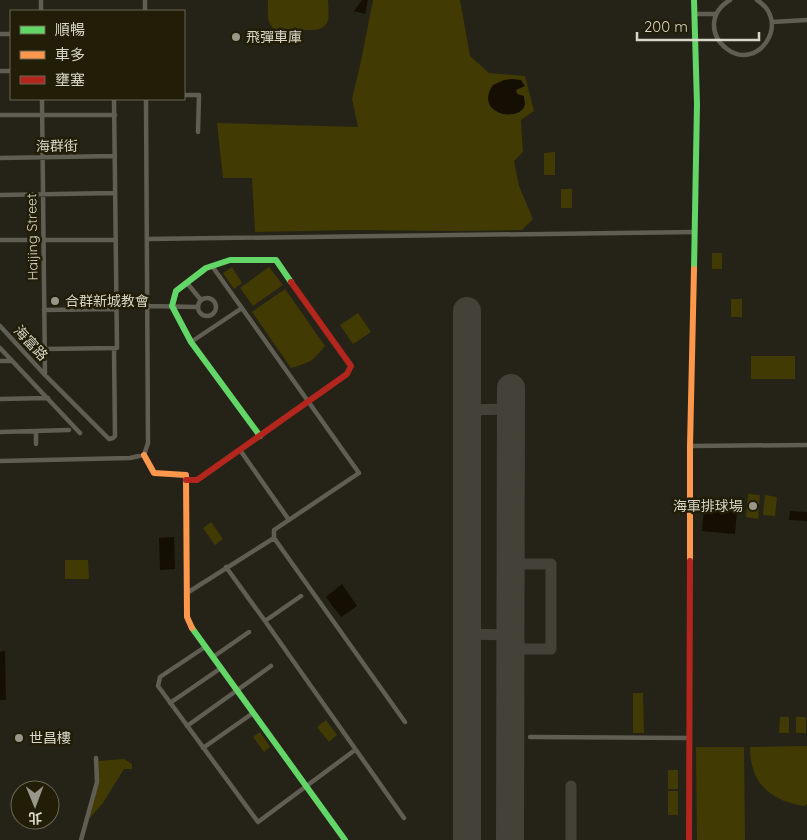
<svg xmlns="http://www.w3.org/2000/svg" width="807" height="840" font-family="Quicksand,'Noto Sans TC',sans-serif">
	<rect width="100%" height="100%" fill="#252317"/>
	<path fill="#423a03" d="M268,0H328C328,13 333,27 315,30L278,31C265,25 268,12 268,0Z
		M373,0H460L470,56L489,73L525,76L534,111L521,120L523,152L514,161L519,186L533,219L522,230L455,231L352,230L255,232L252,178H223L217,123L358,127L352,99L361,61Z
		M555,152V175H544V153Z
		M561,189H572V208H561Z
		M712,253H722V269H712Z
		M232,267L242,283L234,289L223,273Z
		M269,267L283,285L253,306L240,288Z
		M285,289L325,346C312,362 311,362 291,368L252,312Z
		M731,299H742V317H731Z
		M358,313L371,332L353,344L340,325Z
		M751,356H795V379H751Z
		M748,494L760,495L758,519L746,517Z
		M765,495L777,497L775,516L763,515Z
		M211,522L223,539L215,545L203,528Z
		M65,560H88L89,579H65Z
		M633,693H643L644,733H633Z
		M780,717H789V733H779Z
		M796,717H806V733H796Z
		M326,720L337,735L329,742L317,727Z
		M260,732L270,747L264,752L253,737Z
		M807,746V804L804,806C769,801 750,782 750,747Z
		M696,747H744L745,840H697Z
		M124,759L132,764V769H124L103,803L88,820L98,782V761Z
		M668,770H678V789H668Z
		M668,791H678V815H668Z"/>
	<path fill="#140f02" d="M362,0H368L365,14L354,11Z
		M512,79L521,80L525,86L516,90L517,94L524,96C524,99 525,102 525,104C521,124 473,114 493,85L504,80Z
		M704,509L737,512L735,534L702,531Z
		M790,511L807,512V521L789,520Z
		M174,537L175,569L160,570L159,538Z
		M342,584L357,606L341,617L326,597Z
		M5,651L6,700H0V652Z"/>
	<g fill="none" stroke-linecap="round" stroke-linejoin="round">
		<path stroke="#444238" stroke-width="11" d="M466,410L511,409
			M467,634L511,635
			M511,649H551V564H511
			M571,840V786"/>
		<path stroke="#444238" stroke-width="28" d="M467,311V840
			M510,840L511,388"/>
		<path stroke="#605e52" stroke-width="4.5" d="M41,0V11
			M145,0V11
			M730,0C720,6 714,14 714,25C714,35 719,43 727,49C758,72 792,22 757,0
			M695,14H716
			M772,22L807,20
			M0,34H11
			M0,71H11
			M184,95H199L198,132
			M42,99L45,375
			M0,115H115
			M0,158L115,156
			M0,195L115,193
			M147,239L695,232
			M0,240H116
			M187,283L201,300
			M198 307a9 9 0 1 1 18 0a9 9 0 1 1-18 0Z
			M148,306L197,307
			M44,310L117,309
			M0,326L45,375L109,439L113,438L115,436L114,348
			M191,342L242,308
			M0,348L80,433
			M45,349L117,348L114,99
			M0,361H12
			M0,399L48,398
			M36,431V444
			M0,432L69,430
			M690,446L807,445
			M240,450L289,520
			M0,461L130,458L144,455L148,443L146,99
			M274,538L405,722
			M226,567L265,621L404,818
			M187,593L274,538V530L359,473L212,266
			M265,621L301,596
			M205,647L160,677L158,686L258,822L355,750
			M213,657L249,632
			M170,703L221,668
			M187,726L271,666
			M530,737L690,738
			M203,748L253,713
			M81,840L97,782L96,758"/>
		<path stroke="#63d668" stroke-width="6" d="M694,269L697,104L694,0
			M260,436L191,342L172,306L176,291L206,268L230,260H276L291,282
			M192,628L345,840"/>
		<path stroke="#ff974d" stroke-width="6" d="M144,455L154,473L186,475L187,617L192,628
			M690,561V446L694,269"/>
		<path stroke="#b3261e" stroke-width="6" d="M186,480H197L347,374L351,366L291,282
			M689,840L690,561"/>
	</g>
	<g fill="#99978a" stroke="#211d07" stroke-width="2">
		<circle cx="236" cy="37" r="5"/>
		<circle cx="55" cy="301" r="5"/>
		<circle cx="753" cy="506" r="5"/>
		<circle cx="19" cy="738" r="5"/>
	</g>
	<g text-anchor="middle" dominant-baseline="central" stroke-width="5" stroke-linejoin="round" paint-order="stroke">
		<g font-size="14" fill="#d8d6c8" stroke="#211d07" text-anchor="start">
			<text x="246" y="37">飛彈車庫</text>
			<text x="65" y="301">合群新城教會</text>
			<text x="743" y="506" text-anchor="end">海軍排球場</text>
			<text x="29" y="738">世昌樓</text>
		</g>
		<g font-size="14" fill="#d8d6c8" stroke="#211d07">
			<text transform="translate(57 146) rotate(-1)">海群街</text>
			<text transform="translate(32 237) rotate(-91)">Haijing Street</text>
			<text transform="translate(31 343) rotate(47)">海富路</text>
		</g>
	</g>
	<rect x="10" y="10" width="175" height="90" fill="#211d07" stroke="#6a6754"/>
	<rect x="20" y="26" width="25" height="8" fill="#63d668" stroke="#6a6754"/>
	<text x="55" y="35" font-size="15" fill="#d8d6c8">順暢</text>
	<rect x="20" y="51" width="25" height="8" fill="#ff974d" stroke="#6a6754"/>
	<text x="55" y="60" font-size="15" fill="#d8d6c8">車多</text>
	<rect x="20" y="76" width="25" height="8" fill="#b3261e" stroke="#6a6754"/>
	<text x="55" y="85" font-size="15" fill="#d8d6c8">壅塞</text>
	<g transform="translate(35 805) rotate(179)"><circle r="24" fill="#211d07" stroke="#6a6754"/>
	<path d="M0-4L9 19L0 12L-9 19Z" fill="#99978a"/>
	<text y="-8" font-size="14" font-weight="bold" text-anchor="middle" fill="#d8d6c8">北</text>
	</g>
	<path d="M637 32v8h122v-8" fill="none" stroke="#d8d6c8" stroke-width="2.5"/>
	<text x="644" y="32" font-size="15" fill="#d8d6c8" stroke="#211d07" stroke-width="4" paint-order="stroke">200 m</text>
</svg>
